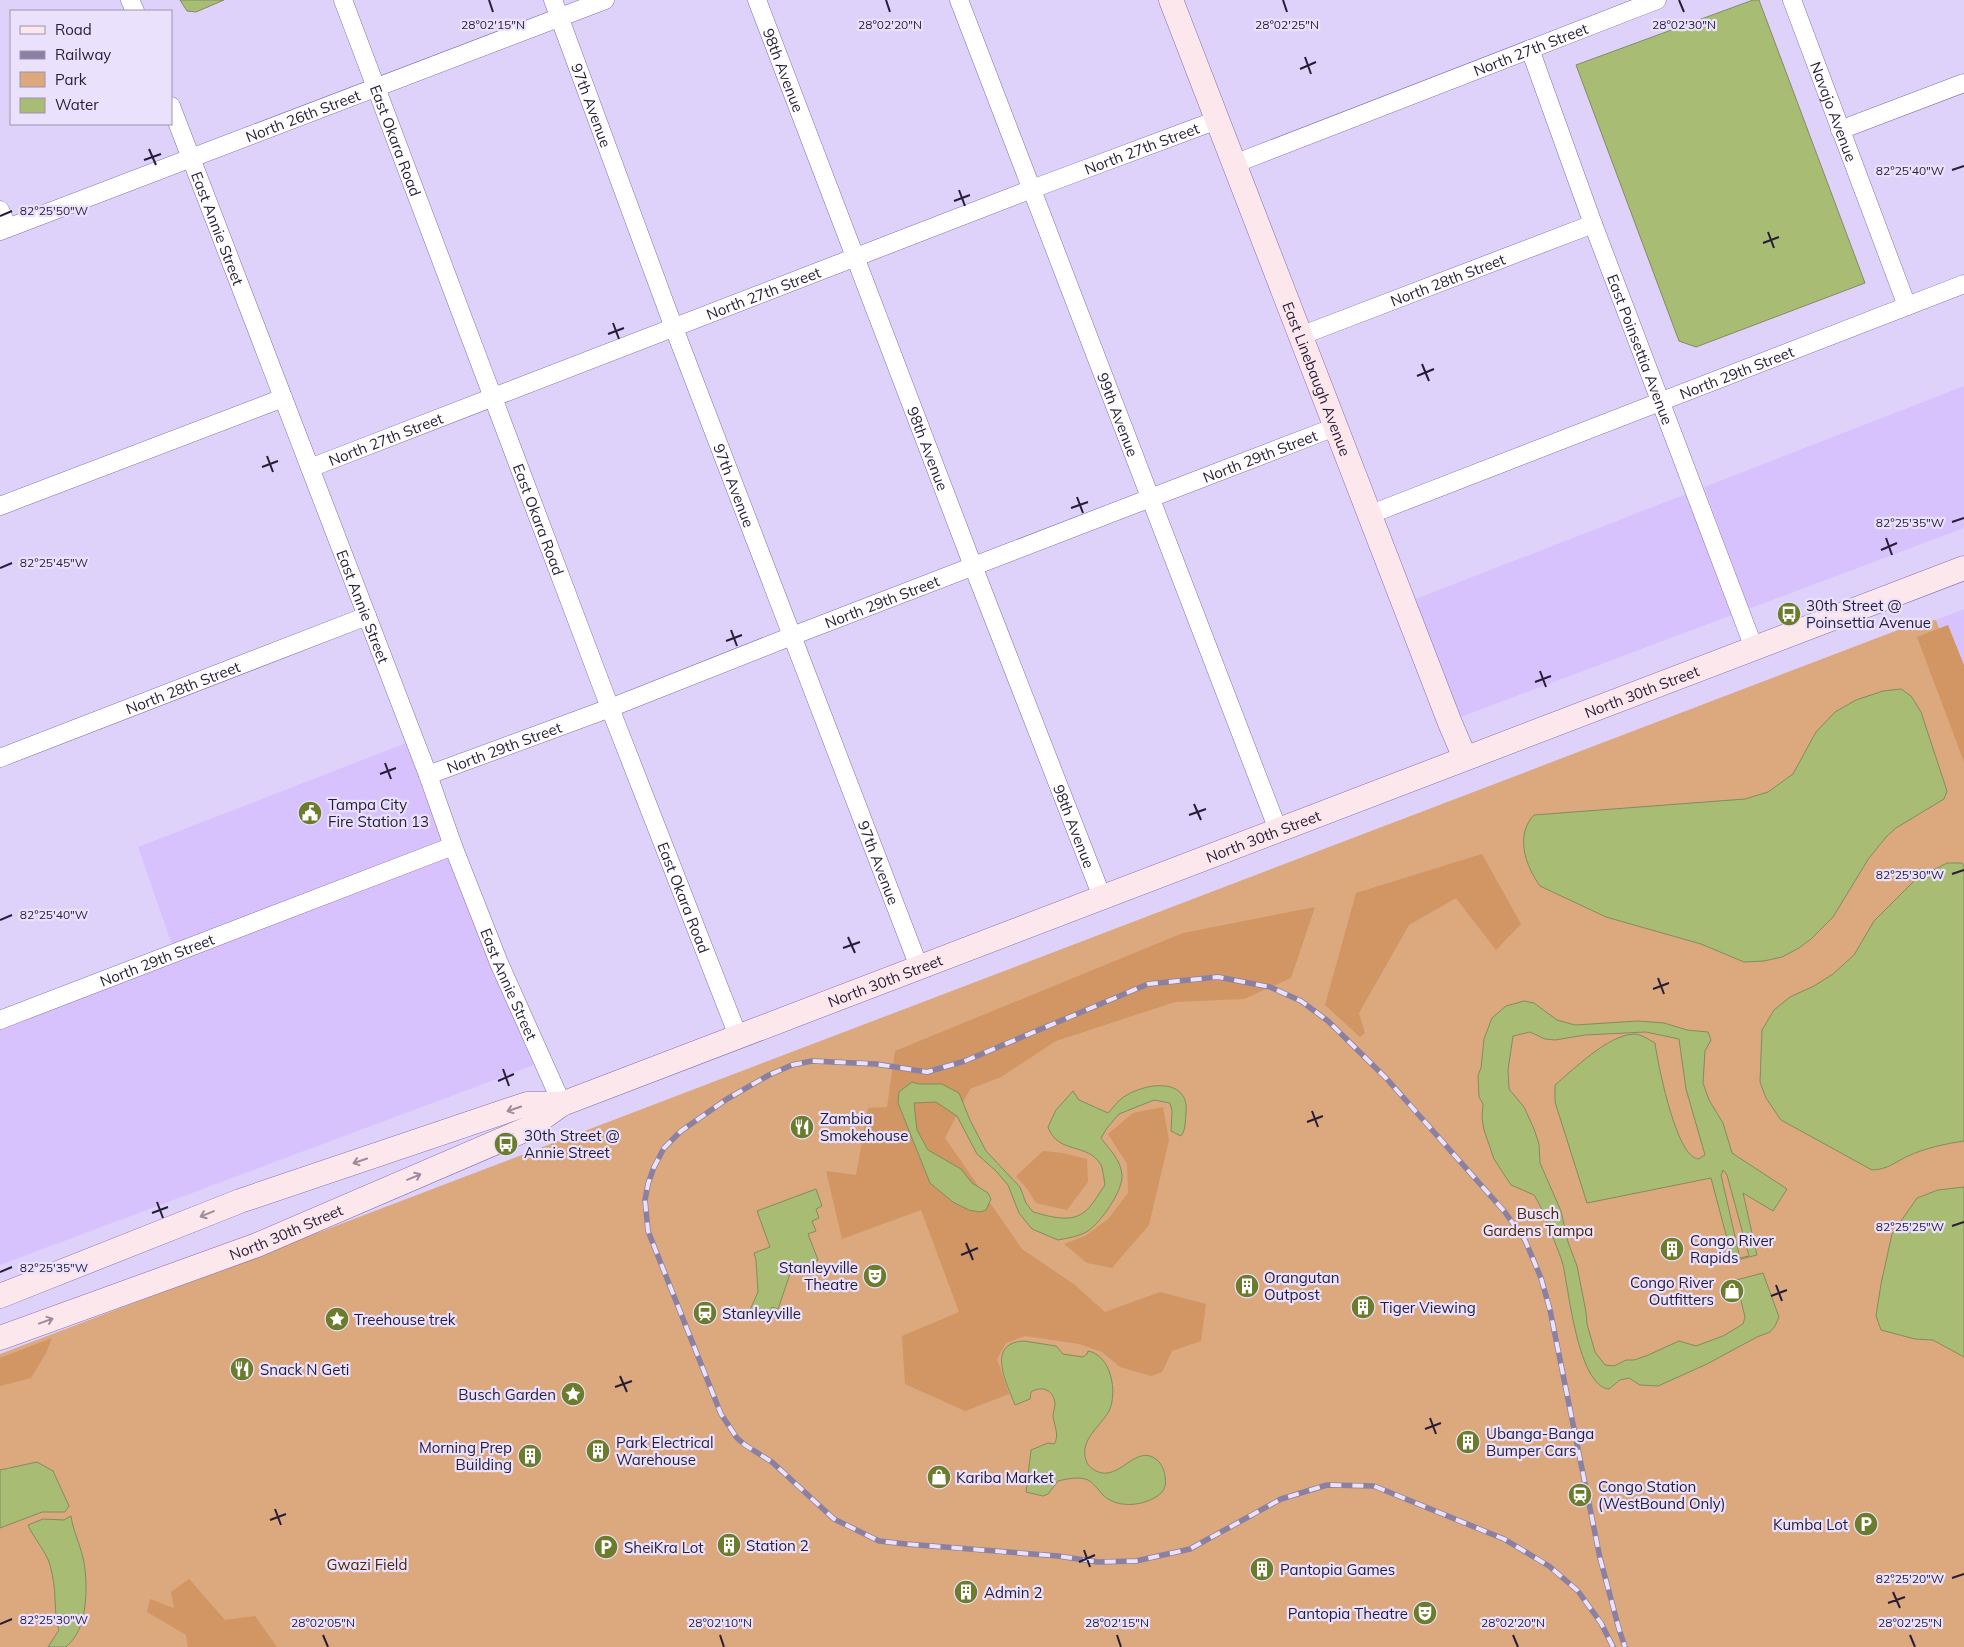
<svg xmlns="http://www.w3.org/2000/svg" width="1964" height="1647" font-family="Mulish,sans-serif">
	<rect width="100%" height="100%" fill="#dfd2fa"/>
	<path fill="#d7c2fe" d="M1964,386V528L1749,609L1704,487Z
		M1686,494L1732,615L1458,718L1413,600Z
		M1964,609V693L1936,620Z
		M406,743L442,842L172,945L138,847Z
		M447,857L491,966L534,1065L0,1265V1029Z"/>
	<path fill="#dca87d" d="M1936,620L1964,693V1647H0V1354L1919,622Z"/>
	<path fill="#d19663" d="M1948,625L1964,665V762L1917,637Z
		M1482,854L1521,924L1496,950L1456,898L1409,925L1359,1013L1365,1033L1360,1037L1325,1005L1356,893Z
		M1315,907L1291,978L1244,999L1175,1002L1056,1041L1001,1077L970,1089L945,1138L1022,1249L1075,1285L1105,1312L1160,1292L1206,1304L1201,1341L1172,1351L1162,1372L1151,1376L1120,1367L1102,1352L1079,1344L1025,1336L1006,1343L997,1359L1009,1394L965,1411L905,1384L902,1336L959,1312L921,1210L842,1239L826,1171L856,1175L868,1108L887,1107L895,1051L1183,933Z
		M1163,1107L1169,1140L1149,1225L1112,1268L1087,1263L1064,1244L1085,1236L1108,1219L1128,1193L1127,1164L1108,1134L1133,1113Z
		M1043,1151L1063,1153L1087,1159L1088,1182L1067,1210L1036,1203L1028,1190L1016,1176Z
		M52,1338L46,1353L31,1378L0,1386V1358Z
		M189,1579L225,1620L255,1616L277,1647H188L186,1635L147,1612L150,1599L174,1608L171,1592Z"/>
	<path fill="#a9bc74" stroke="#828c61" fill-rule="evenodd" d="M180,0H224L196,12L187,11Z
		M1753,0H1759L1865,283L1696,347L1679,341L1576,65Z
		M1901,689L1911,696L1921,712L1947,791L1944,799L1896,828L1887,836L1869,858L1833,917L1811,939L1799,948L1782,957L1764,961L1744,962L1701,944L1606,917L1540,886C1525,865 1515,835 1534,815L1745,799L1768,792L1793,774L1816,732L1835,712L1856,700L1883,691Z
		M1947,863H1962L1964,866V1141C1944,1144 1926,1148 1908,1156C1893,1163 1889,1169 1872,1170L1781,1120L1766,1098L1760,1082L1762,1030L1774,1010L1790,997L1814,986L1833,974L1854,955L1874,921L1916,879Z
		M1524,1001L1534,1003L1557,1020L1575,1025L1638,1021L1664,1023L1687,1030L1708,1032L1711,1040L1705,1051L1703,1083L1709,1100L1723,1123L1732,1153L1787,1189L1773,1211L1743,1193L1757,1255L1733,1261L1711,1178L1587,1203L1555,1102V1085C1574,1069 1607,1036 1633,1034C1641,1034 1648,1039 1655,1043C1658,1066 1674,1141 1691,1155C1691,1156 1697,1159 1698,1159L1705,1155L1686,1089L1679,1039L1646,1032L1585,1035L1555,1040L1545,1039L1530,1032L1513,1036L1508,1070L1509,1089L1524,1107L1534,1129L1539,1144L1540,1163L1561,1211L1568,1242L1577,1266L1586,1312L1587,1324L1595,1352L1605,1365L1614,1366L1626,1360H1634L1646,1356L1679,1341L1696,1346L1723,1336L1743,1324L1745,1317L1736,1280L1763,1273L1779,1317L1775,1326L1770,1332L1757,1337L1707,1364L1658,1386L1640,1385L1629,1378L1620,1380L1609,1389C1578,1386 1569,1291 1563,1265C1561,1257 1557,1248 1554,1240C1547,1224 1543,1209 1534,1195L1511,1185L1494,1159L1484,1130L1482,1118L1483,1104L1479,1097L1478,1075L1481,1068L1484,1039L1492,1018L1506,1006ZM1723,1170L1727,1175L1749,1256L1740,1258L1721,1175Z
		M912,1082L919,1084H942L959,1093L970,1120L986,1151L1020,1187L1026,1203L1033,1212C1048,1216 1069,1223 1083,1213C1092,1207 1099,1193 1105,1185C1104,1179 1103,1170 1101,1165C1088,1142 1058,1155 1048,1127L1056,1110L1073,1091L1079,1100L1108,1113C1112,1109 1116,1103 1121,1099C1141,1083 1190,1075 1186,1113C1185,1122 1186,1129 1181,1136L1171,1131L1172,1111L1170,1103L1154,1100L1119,1114L1107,1128L1101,1138C1109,1149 1121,1160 1122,1175C1123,1191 1101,1222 1088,1231C1080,1236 1068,1238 1058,1240L1032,1229L1019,1213L1008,1185L996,1171L977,1154L957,1116L936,1102L914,1103L917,1130L928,1150L961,1169L972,1183L988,1193L991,1199L986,1210L980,1212L969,1210L953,1202L930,1183L898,1103L899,1092Z
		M1964,1187V1357L1933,1340L1915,1339L1881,1330L1876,1316L1881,1284L1892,1234L1917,1198L1938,1190Z
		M816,1189L822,1206L816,1209L819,1218L812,1221L816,1231L808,1234L818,1260L791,1271L778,1309L772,1307L767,1319L749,1312L758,1292L756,1260L754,1253L770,1247L757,1211Z
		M1024,1341L1056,1346L1063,1354L1083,1357L1087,1354L1088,1351C1111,1355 1118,1392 1109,1411C1101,1426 1079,1440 1086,1460C1087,1465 1092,1469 1096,1471C1119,1483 1136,1442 1157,1460C1162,1464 1164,1470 1165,1476C1166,1482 1166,1489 1160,1494C1145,1506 1119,1509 1104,1496C1099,1491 1094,1483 1088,1480C1079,1476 1067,1479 1058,1481L1048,1494L1043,1496L1026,1492L1031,1450L1048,1443L1054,1444C1060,1436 1054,1425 1053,1416C1053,1412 1055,1408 1055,1404C1054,1390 1042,1385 1031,1392L1030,1399L1015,1405C1007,1384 985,1343 1024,1341Z
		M37,1462L53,1471L69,1506L65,1512H42L0,1528V1470Z
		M71,1516C73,1531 80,1544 83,1558C88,1579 88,1620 74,1638C72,1641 69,1644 66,1647H48L59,1630C55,1620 56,1611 55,1600C55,1589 53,1576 50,1565C46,1551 34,1539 28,1525L43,1519L64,1520Z"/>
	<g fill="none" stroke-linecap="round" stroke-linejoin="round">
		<g stroke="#856eac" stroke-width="19">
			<g id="street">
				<path d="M130,0L135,11"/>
				<path id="s1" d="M343,0L610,708L738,1036"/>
				<path id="s2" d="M553,0L674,328L919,967"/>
				<path id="s3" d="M757,0L973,566L1102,897"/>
				<path id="s4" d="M959,0L1278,830"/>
				<path id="s5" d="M1792,0L1907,306"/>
				<path id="s6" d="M1530,49L1593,224L1754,648"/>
				<path id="s7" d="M171,106L428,775L453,846L499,963L562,1104"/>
				<path d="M1840,130L1964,83"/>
				<path id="s8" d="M1234,164L1657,0"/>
				<path d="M0,210L8,228"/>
				<path id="s9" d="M0,231L605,0"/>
				<path id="s10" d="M1300,336L1593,224"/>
				<path id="s11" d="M310,468L1032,189L1217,120"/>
				<path d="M0,506L283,398"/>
				<path id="s12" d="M1371,514L1964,284"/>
				<path id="s13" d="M0,758L367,616"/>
				<path id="s14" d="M428,775L610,708L792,636L1335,427"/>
				<path id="s15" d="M0,1020L453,846"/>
			</g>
		</g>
		<g stroke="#856eac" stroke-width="25">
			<g id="secondary">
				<path id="s16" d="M1171,0L1450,723L1465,758"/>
				<path d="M0,1296L240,1201L527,1104H562"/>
				<path id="s17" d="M0,1338L257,1245L527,1129L562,1104L1964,568"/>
			</g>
		</g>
		<use href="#street" stroke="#fff" stroke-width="18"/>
		<use href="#secondary" stroke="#fce7ed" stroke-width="24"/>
		<g stroke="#8b80a1" stroke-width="5.5">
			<path id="rail" d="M1613,1647L1601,1623L1578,1591L1549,1566L1504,1539L1374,1486L1327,1485L1281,1499L1190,1549L1136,1561L1098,1562L1058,1556L906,1544L879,1541L834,1519L772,1462L745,1445L737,1438L721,1414L648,1231L645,1200L648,1184L654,1167L664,1148L681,1131L727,1099L769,1075L792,1065L812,1061L876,1064L927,1072L965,1061L1148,984L1218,977L1270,987L1301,1001L1328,1021L1386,1078L1504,1211L1525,1240L1541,1278L1550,1310L1600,1558L1619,1629L1625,1647"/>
		</g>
		<use href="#rail" stroke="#eae1fd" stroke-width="4" stroke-dasharray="11" stroke-linecap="butt"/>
	</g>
	<defs><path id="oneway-shaft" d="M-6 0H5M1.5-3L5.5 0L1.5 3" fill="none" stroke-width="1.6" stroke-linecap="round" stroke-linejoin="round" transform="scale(1.25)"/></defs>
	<g stroke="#9c8c9b">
		<use href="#oneway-shaft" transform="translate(514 1109) rotate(161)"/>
		<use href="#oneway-shaft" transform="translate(360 1161) rotate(161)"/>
		<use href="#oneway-shaft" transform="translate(414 1177) rotate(-23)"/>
		<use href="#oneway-shaft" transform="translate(207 1214) rotate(158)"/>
		<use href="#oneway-shaft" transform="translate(46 1321) rotate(-20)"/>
	</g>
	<path fill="none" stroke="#271d36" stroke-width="2" d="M489,0L493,12M886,0L890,12M1283,0L1287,12M1679,0L1684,12M1305,57L1311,74M1300,69L1316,62M149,149L156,165M144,160L161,154M1952,170L1964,166M959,190L965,206M954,201L970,195M0,216L12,211M1768,232L1774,248M1763,243L1779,237M613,323L619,339M608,334L624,328M1422,364L1429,381M1417,376L1434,369M267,456L273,472M262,467L278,461M1077,497L1083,513M1071,508L1088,502M1952,522L1964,518M1886,538L1892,555M1881,550L1897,543M0,568L12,563M731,630L737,646M726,641L742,635M1540,671L1546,687M1535,682L1551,676M385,763L391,779M380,774L396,768M1194,804L1201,820M1189,815L1206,809M1952,874L1964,870M0,920L12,915M848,937L855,953M843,948L860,942M1658,978L1664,994M1653,989L1669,983M503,1069L509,1086M498,1081L514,1074M1312,1111L1318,1127M1307,1122L1323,1116M157,1202L163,1218M152,1213L168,1207M1952,1226L1964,1222M966,1243L973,1260M961,1255L978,1248M0,1272L12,1267M1776,1285L1782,1301M1771,1296L1787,1290M620,1376L627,1392M615,1387L632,1381M1430,1418L1436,1434M1425,1429L1441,1423M275,1509L281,1525M270,1520L286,1514M1084,1550L1090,1567M1079,1562L1095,1555M1952,1578L1964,1574M1893,1592L1900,1608M1888,1603L1905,1597M0,1624L12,1619M323,1635L328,1647M720,1635L724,1647M1117,1635L1121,1647M1513,1635L1518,1647M1910,1635L1915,1647"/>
	<defs>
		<g id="bus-disc" transform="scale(1.25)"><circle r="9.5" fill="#6b7c2c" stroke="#eae1fd"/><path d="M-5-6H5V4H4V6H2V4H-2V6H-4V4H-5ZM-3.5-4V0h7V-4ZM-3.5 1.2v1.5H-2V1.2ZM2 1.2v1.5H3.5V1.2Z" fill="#fff"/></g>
		<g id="civic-disc" transform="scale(1.25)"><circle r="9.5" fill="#6b7c2c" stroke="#eae1fd"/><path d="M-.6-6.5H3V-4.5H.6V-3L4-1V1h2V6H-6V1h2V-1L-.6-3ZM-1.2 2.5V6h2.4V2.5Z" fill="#fff"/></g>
		<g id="restaurant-disc" transform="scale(1.25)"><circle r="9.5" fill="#6b7c2c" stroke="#eae1fd"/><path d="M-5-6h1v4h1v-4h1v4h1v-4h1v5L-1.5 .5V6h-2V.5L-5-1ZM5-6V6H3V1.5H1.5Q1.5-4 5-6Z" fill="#fff"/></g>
		<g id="building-disc" transform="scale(1.25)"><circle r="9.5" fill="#6b7c2c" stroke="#eae1fd"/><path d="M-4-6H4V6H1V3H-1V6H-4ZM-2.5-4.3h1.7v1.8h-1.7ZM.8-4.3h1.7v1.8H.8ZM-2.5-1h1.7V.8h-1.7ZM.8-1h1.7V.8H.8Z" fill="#fff"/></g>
		<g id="theatre-disc" transform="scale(1.25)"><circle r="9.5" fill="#6b7c2c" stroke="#eae1fd"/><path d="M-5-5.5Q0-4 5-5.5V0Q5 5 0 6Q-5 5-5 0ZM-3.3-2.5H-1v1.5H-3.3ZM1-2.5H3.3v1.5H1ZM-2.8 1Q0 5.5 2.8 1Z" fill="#fff"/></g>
		<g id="shop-disc" transform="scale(1.25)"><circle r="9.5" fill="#6b7c2c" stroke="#eae1fd"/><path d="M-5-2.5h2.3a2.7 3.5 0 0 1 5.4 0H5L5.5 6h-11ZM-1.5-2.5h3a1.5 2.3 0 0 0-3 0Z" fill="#fff"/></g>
		<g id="station-disc" transform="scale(1.25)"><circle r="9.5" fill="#6b7c2c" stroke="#eae1fd"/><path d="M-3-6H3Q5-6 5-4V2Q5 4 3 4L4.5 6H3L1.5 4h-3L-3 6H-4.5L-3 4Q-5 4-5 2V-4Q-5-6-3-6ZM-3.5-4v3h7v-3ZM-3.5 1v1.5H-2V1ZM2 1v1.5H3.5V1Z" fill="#fff"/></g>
		<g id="sight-disc" transform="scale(1.25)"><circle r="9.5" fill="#6b7c2c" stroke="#eae1fd"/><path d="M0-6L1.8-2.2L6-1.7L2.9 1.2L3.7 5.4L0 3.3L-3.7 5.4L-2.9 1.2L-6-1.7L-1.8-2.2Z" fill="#fff"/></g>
		<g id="parking-disc" transform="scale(1.25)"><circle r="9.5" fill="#6b7c2c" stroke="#eae1fd"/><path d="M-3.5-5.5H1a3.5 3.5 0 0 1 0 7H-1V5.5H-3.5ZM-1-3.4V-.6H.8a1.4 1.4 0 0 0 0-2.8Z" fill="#fff"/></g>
	</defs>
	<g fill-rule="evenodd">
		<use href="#bus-disc" x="1789" y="614"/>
		<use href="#civic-disc" x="310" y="813"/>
		<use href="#restaurant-disc" x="802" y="1127"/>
		<use href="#bus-disc" x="506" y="1144"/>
		<use href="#building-disc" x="1672" y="1249"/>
		<use href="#theatre-disc" x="875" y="1276"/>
		<use href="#building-disc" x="1247" y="1286"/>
		<use href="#shop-disc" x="1732" y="1291"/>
		<use href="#building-disc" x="1363" y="1307"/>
		<use href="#station-disc" x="705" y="1313"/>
		<use href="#sight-disc" x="337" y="1319"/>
		<use href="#restaurant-disc" x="242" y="1369"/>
		<use href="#sight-disc" x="573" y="1394"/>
		<use href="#building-disc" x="1468" y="1442"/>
		<use href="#building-disc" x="598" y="1451"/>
		<use href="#building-disc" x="530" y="1456"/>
		<use href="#shop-disc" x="939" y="1477"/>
		<use href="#station-disc" x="1580" y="1495"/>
		<use href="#parking-disc" x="1866" y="1524"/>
		<use href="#building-disc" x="729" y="1545"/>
		<use href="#parking-disc" x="606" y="1547"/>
		<use href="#building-disc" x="1262" y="1569"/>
		<use href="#building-disc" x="966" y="1592"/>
		<use href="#theatre-disc" x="1425" y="1613"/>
	</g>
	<g text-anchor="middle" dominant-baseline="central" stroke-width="4.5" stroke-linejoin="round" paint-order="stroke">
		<g font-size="15" fill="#271d36" stroke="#eae1fd">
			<text stroke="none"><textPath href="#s8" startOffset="318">North 27th Street</textPath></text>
			<text stroke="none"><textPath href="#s3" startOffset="75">98th Avenue</textPath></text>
			<text stroke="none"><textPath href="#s2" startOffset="112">97th Avenue</textPath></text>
			<text stroke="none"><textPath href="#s5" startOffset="119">Navajo Avenue</textPath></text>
			<text stroke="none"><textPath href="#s9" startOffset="324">North 26th Street</textPath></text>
			<text stroke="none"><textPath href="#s1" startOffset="150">East Okara Road</textPath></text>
			<text stroke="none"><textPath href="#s11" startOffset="891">North 27th Street</textPath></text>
			<text stroke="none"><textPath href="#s7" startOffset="131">East Annie Street</textPath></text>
			<text stroke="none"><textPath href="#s10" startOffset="158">North 28th Street</textPath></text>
			<text stroke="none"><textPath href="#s11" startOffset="486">North 27th Street</textPath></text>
			<text stroke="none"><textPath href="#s6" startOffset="320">East Poinsettia Avenue</textPath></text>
			<text stroke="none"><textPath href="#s12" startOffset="392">North 29th Street</textPath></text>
			<text stroke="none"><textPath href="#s16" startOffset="406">East Linebaugh Avenue</textPath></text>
			<text stroke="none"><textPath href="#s4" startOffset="444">99th Avenue</textPath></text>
			<text stroke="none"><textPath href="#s11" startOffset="81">North 27th Street</textPath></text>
			<text stroke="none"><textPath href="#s3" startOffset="480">98th Avenue</textPath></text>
			<text stroke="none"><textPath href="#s14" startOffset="891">North 29th Street</textPath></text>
			<text stroke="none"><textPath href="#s2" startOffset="518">97th Avenue</textPath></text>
			<text stroke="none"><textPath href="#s1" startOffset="555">East Okara Road</textPath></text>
			<text stroke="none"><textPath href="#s14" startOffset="486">North 29th Street</textPath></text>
			<text stroke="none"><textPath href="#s7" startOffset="536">East Annie Street</textPath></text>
			<text stroke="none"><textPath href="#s13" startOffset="196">North 28th Street</textPath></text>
			<text stroke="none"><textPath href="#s17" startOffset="1766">North 30th Street</textPath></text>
			<text stroke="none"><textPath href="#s14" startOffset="81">North 29th Street</textPath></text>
			<text stroke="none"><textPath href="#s3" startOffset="885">98th Avenue</textPath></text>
			<text stroke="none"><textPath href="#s17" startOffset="1361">North 30th Street</textPath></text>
			<text stroke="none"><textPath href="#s2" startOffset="922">97th Avenue</textPath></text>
			<text stroke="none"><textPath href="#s1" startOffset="960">East Okara Road</textPath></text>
			<text stroke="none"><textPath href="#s15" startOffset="168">North 29th Street</textPath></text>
			<text stroke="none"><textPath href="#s17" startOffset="956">North 30th Street</textPath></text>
			<text stroke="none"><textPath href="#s7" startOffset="941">East Annie Street</textPath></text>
			<text stroke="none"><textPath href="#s17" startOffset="305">North 30th Street</textPath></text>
		</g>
		<g font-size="15" fill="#271d36" stroke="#eae1fd" text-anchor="start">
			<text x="1806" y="605">30th Street @<tspan x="1806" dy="17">Poinsettia Avenue</tspan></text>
			<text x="328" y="804">Tampa City<tspan x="328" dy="17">Fire Station 13</tspan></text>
			<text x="820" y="1118">Zambia<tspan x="820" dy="17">Smokehouse</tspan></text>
			<text x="524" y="1135">30th Street @<tspan x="524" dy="17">Annie Street</tspan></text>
			<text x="1690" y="1240">Congo River<tspan x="1690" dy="17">Rapids</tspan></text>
			<text x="858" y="1267" text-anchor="end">Stanleyville<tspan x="858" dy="17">Theatre</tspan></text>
			<text x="1264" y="1277">Orangutan<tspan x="1264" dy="17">Outpost</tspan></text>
			<text x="1714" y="1282" text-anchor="end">Congo River<tspan x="1714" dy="17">Outfitters</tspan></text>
			<text x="1380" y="1307">Tiger Viewing</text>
			<text x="722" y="1313">Stanleyville</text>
			<text x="354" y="1319">Treehouse trek</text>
			<text x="260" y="1369">Snack N Geti</text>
			<text x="556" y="1394" text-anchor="end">Busch Garden</text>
			<text x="1486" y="1433">Ubanga-Banga<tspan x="1486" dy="17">Bumper Cars</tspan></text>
			<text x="616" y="1442">Park Electrical<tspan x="616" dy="17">Warehouse</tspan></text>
			<text x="512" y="1447" text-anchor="end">Morning Prep<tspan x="512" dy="17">Building</tspan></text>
			<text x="956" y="1477">Kariba Market</text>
			<text x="1598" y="1486">Congo Station<tspan x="1598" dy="17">(WestBound Only)</tspan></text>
			<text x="1848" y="1524" text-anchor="end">Kumba Lot</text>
			<text x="746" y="1545">Station 2</text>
			<text x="624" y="1547">SheiKra Lot</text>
			<text x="1280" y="1569">Pantopia Games</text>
			<text x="984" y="1592">Admin 2</text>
			<text x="1408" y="1613" text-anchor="end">Pantopia Theatre</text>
		</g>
		<g font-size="15" fill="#4d2700" stroke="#eae1fd">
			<text x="1538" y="1213">Busch<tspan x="1538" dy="17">Gardens Tampa</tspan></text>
			<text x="367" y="1564">Gwazi Field</text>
		</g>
	</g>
	<g font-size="12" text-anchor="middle" fill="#271d36" stroke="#eae1fd" stroke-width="4.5" stroke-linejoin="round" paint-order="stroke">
		<text x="493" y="29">28°02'15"N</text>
		<text x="890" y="29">28°02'20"N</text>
		<text x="1287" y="29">28°02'25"N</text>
		<text x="1684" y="29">28°02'30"N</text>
		<text x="1910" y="175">82°25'40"W</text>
		<text x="54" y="215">82°25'50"W</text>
		<text x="1910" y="527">82°25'35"W</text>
		<text x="54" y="567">82°25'45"W</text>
		<text x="1910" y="879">82°25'30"W</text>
		<text x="54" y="919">82°25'40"W</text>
		<text x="1910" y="1231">82°25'25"W</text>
		<text x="54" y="1272">82°25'35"W</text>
		<text x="1910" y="1583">82°25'20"W</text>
		<text x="54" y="1624">82°25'30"W</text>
		<text x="323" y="1627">28°02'05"N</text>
		<text x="720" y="1627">28°02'10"N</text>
		<text x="1117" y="1627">28°02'15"N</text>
		<text x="1513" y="1627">28°02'20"N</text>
		<text x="1910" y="1627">28°02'25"N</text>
	</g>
	<rect x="10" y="10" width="162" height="115" fill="#eae1fd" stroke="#9c93ad"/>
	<rect x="20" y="26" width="25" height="8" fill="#fce7ed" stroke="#9c93ad"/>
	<text x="55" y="35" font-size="15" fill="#271d36">Road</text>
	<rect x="20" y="51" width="25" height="8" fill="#8b80a1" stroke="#9c93ad"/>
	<text x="55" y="60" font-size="15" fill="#271d36">Railway</text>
	<rect x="20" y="72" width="25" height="15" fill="#dca87d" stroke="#9c93ad"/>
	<text x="55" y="85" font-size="15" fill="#271d36">Park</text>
	<rect x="20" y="98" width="25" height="15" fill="#a9bc74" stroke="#9c93ad"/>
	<text x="55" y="110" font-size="15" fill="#271d36">Water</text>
</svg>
